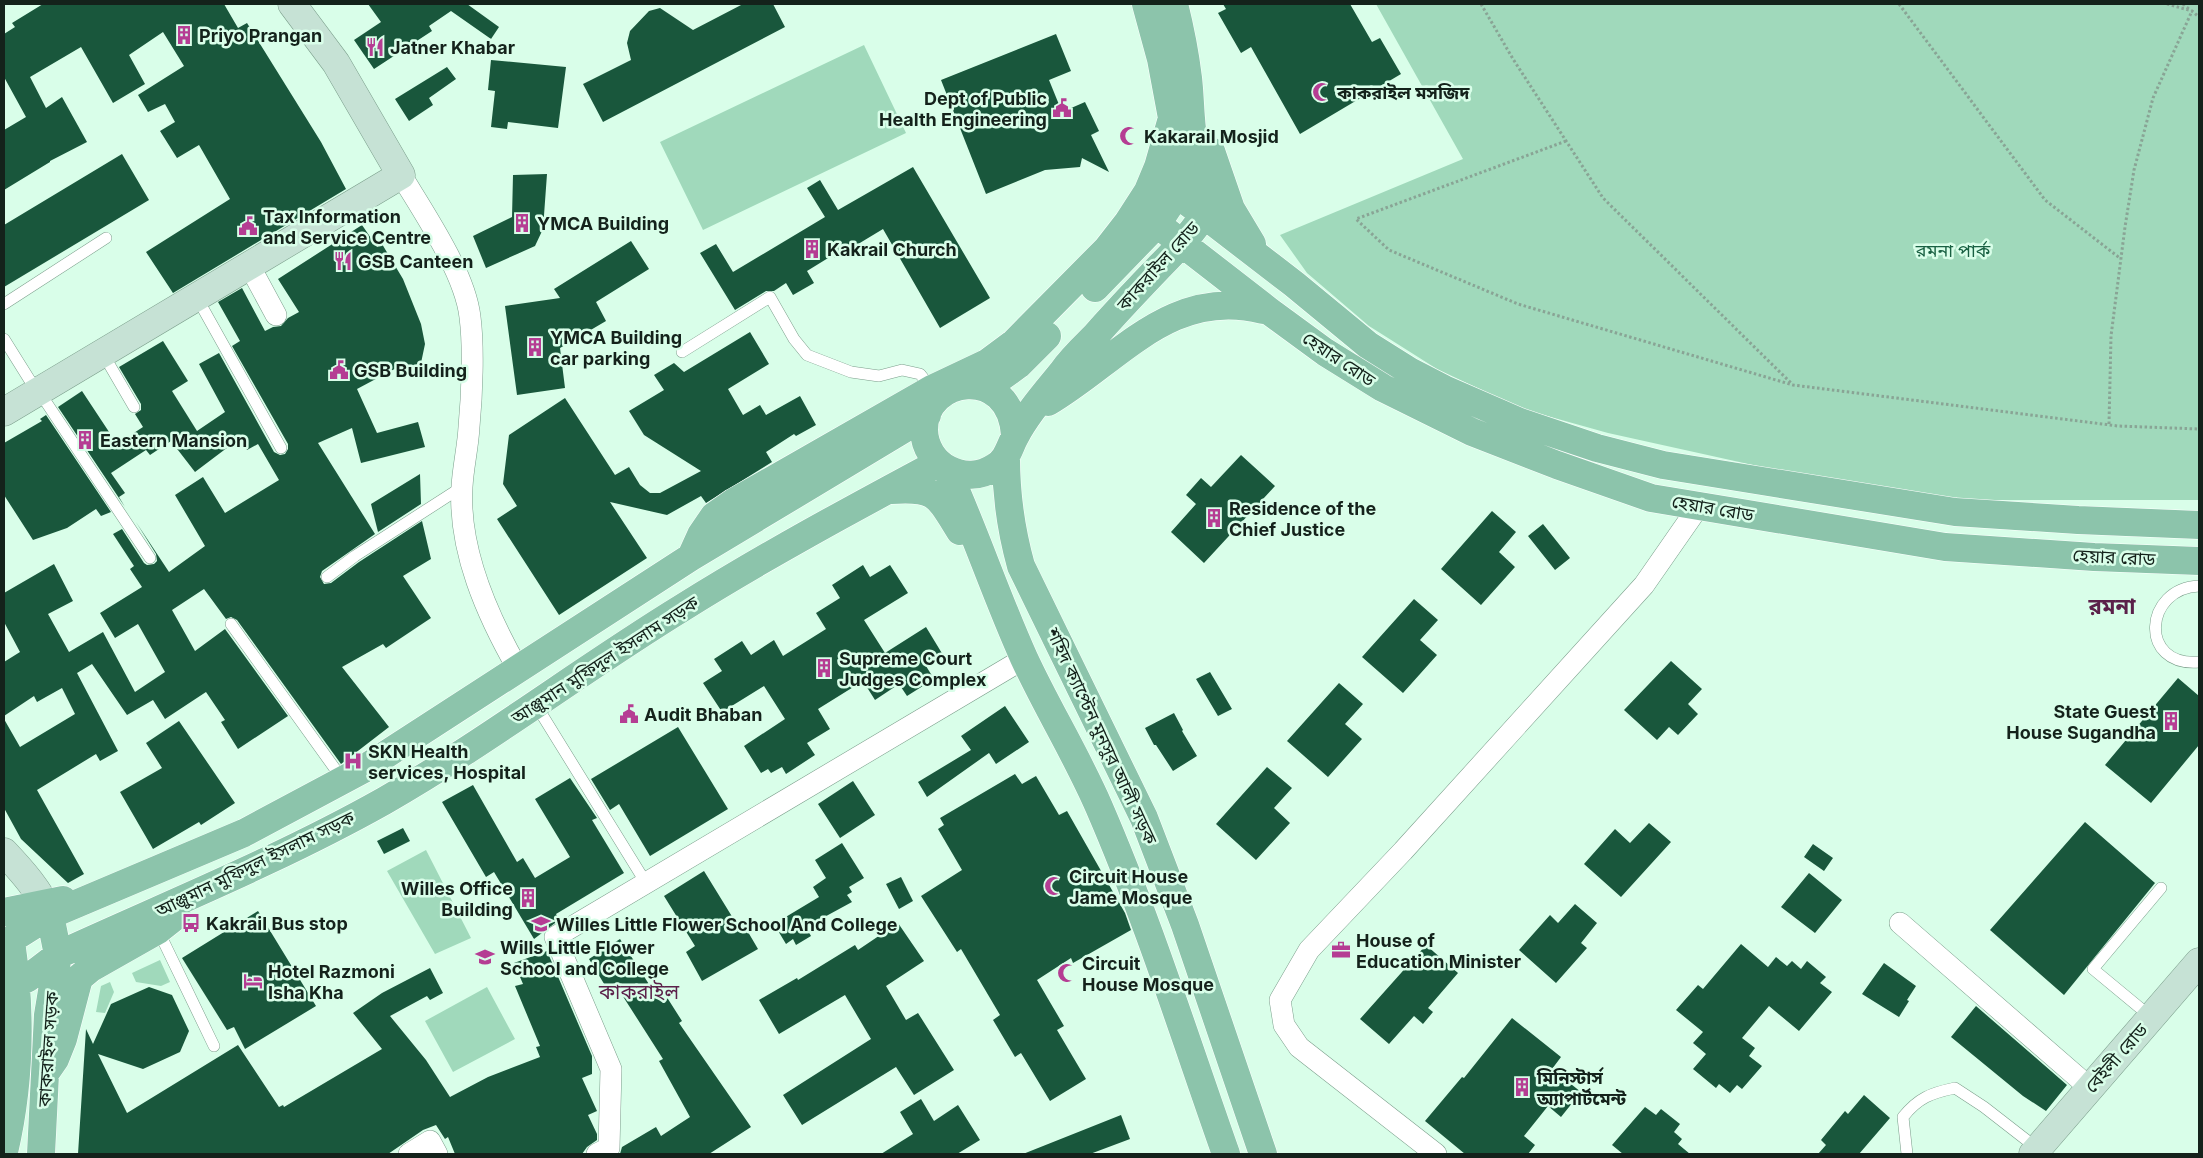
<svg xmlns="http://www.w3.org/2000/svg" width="2203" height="1158" font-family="Inter,'Noto Sans Bengali',sans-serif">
	<rect width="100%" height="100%" fill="#d9fee9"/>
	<path fill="#a0d9bb" d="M1376,4H2199V500H1956L1812,478L1608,433L1522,409L1437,369L1369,326L1307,273L1280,235L1463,159Z
		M864,45L906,133L703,230L660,142Z
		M426,850L471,938L435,954L387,871Z
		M160,960L170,982L161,986L136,982L132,973Z
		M110,982L114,992L105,1013L96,1012L101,986Z
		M487,987L515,1039L453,1072L425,1021Z"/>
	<path fill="#19573c" d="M43,4H224L238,28L247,23L321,142L346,189L173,293L146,252L230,199L199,145L177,158L160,131L175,122L165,104L148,112L138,95L184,66L163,32L129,55L145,84L113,103L81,47L30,77L46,108L62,97L87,142L50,161V162L4,190V130L26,117L4,77V34L15,27L12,23Z
		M368,4H467L499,27L491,39L451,11L429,26L432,31L374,69L354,40L381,22Z
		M743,4H773L785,27L603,122L583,84L631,60L627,43L630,31L649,11L660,8L693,30Z
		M1223,4H1350L1372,42L1380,38L1401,74L1300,134L1251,47L1241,53L1218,13L1226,9Z
		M1056,34L1071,71L1049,80L1062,112L1085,102L1099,131L1091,135L1109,172L1082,158L1080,167L1045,170L986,194L941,80Z
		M491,60L566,67L558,128L508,122L507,129L491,127L495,91L488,90Z
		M447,67L456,79L429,98L433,105L409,121L395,99Z
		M122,154L149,200L4,287V225Z
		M913,167L990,298L940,328L883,229L835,258L833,255L807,271L814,283L793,295L786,283L774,291H766L735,310L700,253L716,244L733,272L825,217L807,188L820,180L838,210Z
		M547,174L543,229L535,246L486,268L473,236L512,217L513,175Z
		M362,225L377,247L382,244L403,279L421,324L425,344L421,363L404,369L402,365L357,389L377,433L418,422L425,447L361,463L352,428L318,443L375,534L322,571L320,577L324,584L331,583L359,562L422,521L431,559L403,576L431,618L386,648L383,644L342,667L389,727L341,764L237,620L231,617L226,619L204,589L172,610L195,651L225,629L288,716L238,749L221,722L225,720L206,692L165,719L153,700L127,715L92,664L77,673L118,751L100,761L96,754L37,790L84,874L68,883L21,839L4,808V719L20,747L75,714L62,688L37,702L34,696L4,716V662L20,652L4,622V593L54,564L73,601L48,614L69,652L103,632L135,692L165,672L138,624L115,638L100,613L142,587L130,569L134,566L113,534L122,529L144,563L147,565L154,564L157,561L156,554L136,522L169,572L205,546L175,495L203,477L225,513L279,480L258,444L247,450L240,438L195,472L171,441L150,455L146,450L111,473L125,493L119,497L125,507L58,407L82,391L117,444L143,427L135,414L141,410V404L119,367L163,341L188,381L172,391L197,431L225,412L199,364L219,353L274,452L280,455L285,454L288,449V444L232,346L240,341L218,302L242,288L265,331L273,327L281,326L288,318L299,312L278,279Z
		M631,241L649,269L596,302L606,321L560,348L565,388L517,395L505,306L560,298L554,289Z
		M750,332L769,364L728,389L743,415L760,405L766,415L800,396L816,425L796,436L794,434L766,452L772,462L706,503L701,496L667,515L610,502L647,558L559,615L497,519L517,506L503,484L509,435L565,398L615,475L629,467L640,485L650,493H660L701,471L644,435L629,411L664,390L654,375L674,363L684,372Z
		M46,415L111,512L101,516L96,509L67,528L33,540L4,495V443L42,421L40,419Z
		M1241,455L1275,486L1204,563L1171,532L1196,504L1186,495L1201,478L1211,487Z
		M420,474L421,504L378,532L371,504Z
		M1492,511L1516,532L1499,552L1515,567L1481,605L1441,569Z
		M1543,524L1570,558L1555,570L1528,536Z
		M863,565L870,577L890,565L908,593L864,620L885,653L926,627L943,655L926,666L934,679L907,696L899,684L875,700L863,681L818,709L830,729L807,743L815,755L786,774L782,767L771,773L768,769L761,773L744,746L785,719L764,686L722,712L703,683L722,671L714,659L742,641L751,655L774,640L783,656L826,629L816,613L840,598L832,585Z
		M1414,599L1438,620L1420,640L1437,655L1403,693L1362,657Z
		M1671,661L1702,689L1688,704L1698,714L1678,735L1669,727L1657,740L1624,710Z
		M1210,672L1232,709L1218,716L1196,679Z
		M2178,678L2199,696V745L2151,803L2105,765Z
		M1339,683L1363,704L1345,724L1362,739L1328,777L1287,741Z
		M1005,706L1029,742L996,764L989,753L927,797L918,782L971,750L961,736Z
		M1174,713L1183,730L1182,731L1197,756L1173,771L1156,745H1154L1145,728Z
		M179,721L235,803L201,825L199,822L153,849L120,792L162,768L146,743Z
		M678,727L728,809L650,856L619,804L610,810L591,779Z
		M1267,767L1292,788L1274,808L1290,823L1256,860L1216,824Z
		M1015,774L1022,784L1036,776L1059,815L1067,811L1125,913L1131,930L1073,963L1071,958L1037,980L1064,1026L1057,1030L1086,1079L1050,1101L1021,1053L1015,1057L993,1020L1000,1015L961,949L957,952L921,896L962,870L938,829L944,825L940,818Z
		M570,778L597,818L592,820L624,873L556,914L559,920L534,939L494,872L486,877L442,802L473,785L517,862L523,858L535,878L570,857L535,799Z
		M853,781L875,815L840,838L818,804Z
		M2085,822L2155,883L2064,995L1990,930Z
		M1649,823L1671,842L1621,897L1584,864L1615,829L1630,843Z
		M403,828L410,841L384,854L377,841Z
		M842,843L864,878L849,887L852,892L847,895L852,902L806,927L811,936L796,945L793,939L786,944L774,924L819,897L813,887L826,878L815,860Z
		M1813,844L1833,858L1824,871L1804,857Z
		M704,871L736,923L741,920L758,949L702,981L686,952L695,946L664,896Z
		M1809,873L1842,900L1815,933L1781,907Z
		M901,877L913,901L899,909L886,884Z
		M1575,904L1597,923L1581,943L1587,948L1556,983L1519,950L1550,915L1558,923Z
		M258,911L316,1006L245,1049L234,1027L227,1030L182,958Z
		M898,923L924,961L886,986L906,1020L918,1013L954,1070L914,1095L896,1067L802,1125L783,1095L871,1039L845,995L779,1034L759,1000L797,978L798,980L855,945L858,950Z
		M620,939L654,992L661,988L682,1021L679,1023L751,1127L709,1154H620L622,1147L656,1127L661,1136L690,1117L659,1061L663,1059L617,987L609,992L589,959Z
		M1741,944L1768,967L1776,957L1787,966L1792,961L1801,969L1807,961L1826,977L1820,983L1832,992L1799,1031L1769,1006L1742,1038L1755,1048L1749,1056L1762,1066L1742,1089L1737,1085L1730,1093L1719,1084L1716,1088L1693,1069L1706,1054L1693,1043L1703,1032L1676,1010L1698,985L1703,989Z
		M1426,945L1458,973L1428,1008L1433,1012L1423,1024L1414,1016L1389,1044L1360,1019Z
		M547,951L592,1056V1074L582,1078L597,1111L588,1115L597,1134V1140L587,1147L582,1154H455L448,1137L445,1139L436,1125L423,1130L388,1154H78L86,1029L93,1044L111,1004L149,987L172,995L189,1031L180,1052L143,1069L98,1054L127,1113L238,1045L279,1107L283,1105L284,1107L382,1049L353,1013L382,993L430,968L443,993L430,1000L427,996L390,1016L426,1060L450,1097L488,1077L540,1057L536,1047L540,1046L515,986L523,984L514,963Z
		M1884,963L1916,986L1907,1000L1909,1001L1899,1017L1862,994Z
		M1976,1006L2067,1085L2046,1111L2023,1096L1951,1037Z
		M1512,1018L1561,1057L1552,1069L1581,1092L1561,1117L1548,1106L1524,1136L1535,1145L1528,1154H1465L1425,1121L1462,1077L1464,1078Z
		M1864,1095L1890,1118L1859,1154H1818L1826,1145L1821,1140L1845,1111L1848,1114Z
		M921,1099L934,1121L958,1105L980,1140L957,1154H881L913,1134L900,1112Z
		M1645,1107L1656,1115L1661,1109L1680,1124L1674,1132L1682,1139L1678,1144L1690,1154H1623L1612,1145Z
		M1121,1115L1130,1139L1090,1154H1023Z"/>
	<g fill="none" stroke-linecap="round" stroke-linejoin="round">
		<g stroke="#7b9e8b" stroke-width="12">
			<path id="lane" d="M196,296L281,448
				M4,304L106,238
				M4,339L29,379L38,390L150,558
				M102,352L134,407
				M682,352L770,297L794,339L807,355L851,372L879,376L902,370L920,374L932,389
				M327,577L355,556L462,487
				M2199,586C2144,588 2138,667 2199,662
				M231,624L343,780
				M536,705L646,883
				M158,930L214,1046
				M2151,1017L2093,969L2161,888
				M1907,1154L1903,1117C1918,1098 1931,1093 1955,1088L1984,1107L2038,1149"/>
		</g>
		<g stroke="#7b9e8b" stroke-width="22">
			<path id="street" d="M401,175C424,213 465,273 470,317C474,348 472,395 469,427C468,447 463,467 462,487C458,550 487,615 518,669
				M249,265L276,315
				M1900,923L2090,1088
				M409,1154L430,1141L437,1154
				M597,1154L609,1148L611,1069L555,937L1025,658
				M1436,1154L1299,1047L1284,1025L1280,1000L1309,950L1403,851L1644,585L1699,506"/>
		</g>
		<g stroke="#7b9e8b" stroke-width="29">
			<path id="secondary" d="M4,412L401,175L336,63L292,4
				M4,852C22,871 40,891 50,915
				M2033,1154L2199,962"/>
		</g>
		<g stroke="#fff" stroke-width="29">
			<path id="primary" d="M1211,151L1231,209L1252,244
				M1177,194L1294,284L1368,345L1411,372L1444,389L1520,422L1597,448L1663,465L1955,512L2078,520L2199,525
				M1157,224L1269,311L1325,352L1383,388L1472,432L1557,465L1651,498L1945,547L2094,557L2199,561
				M1095,288L1157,224L1177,194L1178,169L1172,118L1161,59L1146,4
				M986,388L1018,365L1047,336
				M1048,402C1119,360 1171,286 1263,310
				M1015,435C1010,363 924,376 924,430C925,466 965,487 995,467C1008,459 1009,447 1016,435C1028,412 1047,391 1063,371C1072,358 1084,347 1095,336C1116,312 1138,289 1160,266C1173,253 1195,231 1203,215C1210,200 1195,148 1192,129C1190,112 1190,95 1188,78C1185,53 1180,28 1174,4
				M1006,457C1006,494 1011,530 1021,566L1144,818L1185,925L1263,1154
				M947,470C975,532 996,596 1024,658C1047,708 1077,756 1099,807C1148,920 1185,1038 1226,1154
				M891,490C936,487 937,494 960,531
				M691,557L701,535L714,516L734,502L932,389L987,363L1014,343L1107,249L1128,222L1148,191L1158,167L1172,118
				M4,912L63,900
				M4,944L50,915L244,833L362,770L691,557L927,415
				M4,990L28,978L58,955C167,905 279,860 384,801C487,742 581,670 682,608C765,556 852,509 938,463
				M46,1072L55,1059L63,1039L79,978L91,968L158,930L177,915
				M4,1152C20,1084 21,1010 11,941
				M41,1154L48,1015L58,955L50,915"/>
		</g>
		<path stroke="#89a495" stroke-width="3" stroke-dasharray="2.5 2.5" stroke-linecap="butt" d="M1481,4L1513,59L1603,198L1792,384
			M1899,4L2045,200L2121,259
			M2167,4L2192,11L2199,17
			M2183,4L2190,10
			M1566,141L1356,219L1389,250L1518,304L1793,385L2118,426L2199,429
			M2109,424L2111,336L2125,227L2134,170L2153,98L2192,11"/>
		<use href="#lane" stroke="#fff" stroke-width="11"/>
		<use href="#street" stroke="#fff" stroke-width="21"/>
		<use href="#secondary" stroke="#c6e2d5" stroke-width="28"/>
		<use href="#primary" stroke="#8cc4ab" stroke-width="28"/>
	</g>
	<defs>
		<g id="building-bare" transform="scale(1.5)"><path d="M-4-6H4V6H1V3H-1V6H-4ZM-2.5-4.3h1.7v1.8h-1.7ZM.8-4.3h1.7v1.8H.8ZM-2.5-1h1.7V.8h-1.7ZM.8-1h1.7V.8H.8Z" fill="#b53d93" stroke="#d9fee9" stroke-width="2.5" paint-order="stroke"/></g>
		<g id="restaurant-bare" transform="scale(1.5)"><path d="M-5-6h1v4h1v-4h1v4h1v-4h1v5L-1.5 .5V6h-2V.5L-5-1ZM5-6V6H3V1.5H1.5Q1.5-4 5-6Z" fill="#b53d93" stroke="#d9fee9" stroke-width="2.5" paint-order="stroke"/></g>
		<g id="mosque-bare" transform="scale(1.5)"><path d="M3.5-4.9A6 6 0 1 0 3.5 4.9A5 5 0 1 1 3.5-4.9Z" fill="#b53d93" stroke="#d9fee9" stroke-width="2.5" paint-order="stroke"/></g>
		<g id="civic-bare" transform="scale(1.5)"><path d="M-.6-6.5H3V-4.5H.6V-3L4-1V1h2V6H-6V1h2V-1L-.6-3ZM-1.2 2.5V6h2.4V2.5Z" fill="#b53d93" stroke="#d9fee9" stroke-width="2.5" paint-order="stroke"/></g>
		<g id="hospital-bare" transform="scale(1.5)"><path d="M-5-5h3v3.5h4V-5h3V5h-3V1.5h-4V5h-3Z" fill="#b53d93" stroke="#d9fee9" stroke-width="2.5" paint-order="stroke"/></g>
		<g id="bus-bare" transform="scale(1.5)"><path d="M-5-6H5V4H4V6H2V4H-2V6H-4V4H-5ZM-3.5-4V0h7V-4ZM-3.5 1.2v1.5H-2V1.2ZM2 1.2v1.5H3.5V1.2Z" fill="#b53d93" stroke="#d9fee9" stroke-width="2.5" paint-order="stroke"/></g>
		<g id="school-bare" transform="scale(1.5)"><path d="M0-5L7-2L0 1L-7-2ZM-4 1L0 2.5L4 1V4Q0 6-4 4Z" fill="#b53d93" stroke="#d9fee9" stroke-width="2.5" paint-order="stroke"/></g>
		<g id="office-bare" transform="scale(1.5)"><path d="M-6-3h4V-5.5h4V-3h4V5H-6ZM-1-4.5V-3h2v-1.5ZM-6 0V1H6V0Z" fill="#b53d93" stroke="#d9fee9" stroke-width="2.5" paint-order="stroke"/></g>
		<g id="hotel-bare" transform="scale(1.5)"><path d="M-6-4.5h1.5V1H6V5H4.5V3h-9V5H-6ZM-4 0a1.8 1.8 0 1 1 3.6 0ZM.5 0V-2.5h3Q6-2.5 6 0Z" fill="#b53d93" stroke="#d9fee9" stroke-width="2.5" paint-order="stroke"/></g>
	</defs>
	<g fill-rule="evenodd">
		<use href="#building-bare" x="184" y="35"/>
		<use href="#restaurant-bare" x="375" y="47"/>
		<use href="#mosque-bare" x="1322" y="92"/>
		<use href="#civic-bare" x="1062" y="108"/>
		<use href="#mosque-bare" x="1129" y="136"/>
		<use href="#building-bare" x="522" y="223"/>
		<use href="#civic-bare" x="248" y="226"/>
		<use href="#building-bare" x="812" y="249"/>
		<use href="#restaurant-bare" x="343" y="261"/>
		<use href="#building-bare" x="535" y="347"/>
		<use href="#civic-bare" x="339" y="370"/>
		<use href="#building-bare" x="85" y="440"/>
		<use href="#building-bare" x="1214" y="518"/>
		<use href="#building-bare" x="824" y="668"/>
		<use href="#civic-bare" x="629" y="714"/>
		<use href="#building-bare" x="2171" y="721"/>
		<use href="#hospital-bare" x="353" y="761"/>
		<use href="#mosque-bare" x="1054" y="886"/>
		<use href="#building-bare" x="528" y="898"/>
		<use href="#bus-bare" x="191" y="923"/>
		<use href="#school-bare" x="541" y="924"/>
		<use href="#office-bare" x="1341" y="950"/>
		<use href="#school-bare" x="485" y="957"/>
		<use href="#mosque-bare" x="1067" y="973"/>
		<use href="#hotel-bare" x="253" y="981"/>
		<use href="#building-bare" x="1522" y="1087"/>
	</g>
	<g text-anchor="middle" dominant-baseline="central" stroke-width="5" stroke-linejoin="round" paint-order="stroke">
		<g font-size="18" font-weight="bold" fill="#14221b" stroke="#d9fee9" text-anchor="start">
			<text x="199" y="35">Priyo Prangan</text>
			<text x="390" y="47">Jatner Khabar</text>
			<text x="1337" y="92">কাকরাইল মসজিদ</text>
			<text x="1047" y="98" text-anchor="end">Dept of Public<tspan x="1047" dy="21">Health Engineering</tspan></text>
			<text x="1144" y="136">Kakarail Mosjid</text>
			<text x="263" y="216">Tax Information<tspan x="263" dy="21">and Service Centre</tspan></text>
			<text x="537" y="223">YMCA Building</text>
			<text x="827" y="249">Kakrail Church</text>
			<text x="358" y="261">GSB Canteen</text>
			<text x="550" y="337">YMCA Building<tspan x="550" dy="21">car parking</tspan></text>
			<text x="354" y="370">GSB Building</text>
			<text x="100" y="440">Eastern Mansion</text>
			<text x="1229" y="508">Residence of the<tspan x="1229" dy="21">Chief Justice</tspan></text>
			<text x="839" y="658">Supreme Court<tspan x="839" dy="21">Judges Complex</tspan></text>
			<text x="2156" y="711" text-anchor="end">State Guest<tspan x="2156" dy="21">House Sugandha</tspan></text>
			<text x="644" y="714">Audit Bhaban</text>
			<text x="368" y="751">SKN Health<tspan x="368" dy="21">services, Hospital</tspan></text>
			<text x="1069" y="876">Circuit House<tspan x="1069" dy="21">Jame Mosque</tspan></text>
			<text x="513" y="888" text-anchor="end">Willes Office<tspan x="513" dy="21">Building</tspan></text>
			<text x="206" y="923">Kakrail Bus stop</text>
			<text x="556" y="924">Willes Little Flower School And College</text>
			<text x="1356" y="940">House of<tspan x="1356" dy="21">Education Minister</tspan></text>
			<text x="500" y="947">Wills Little Flower<tspan x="500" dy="21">School and College</tspan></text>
			<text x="1082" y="963">Circuit<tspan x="1082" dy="21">House Mosque</tspan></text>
			<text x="268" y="971">Hotel Razmoni<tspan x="268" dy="21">Isha Kha</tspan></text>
			<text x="1537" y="1077">মিনিস্টার্স<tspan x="1537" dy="21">অ্যাপার্টমেন্ট</tspan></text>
		</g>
		<g font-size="18" fill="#186042" stroke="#d9fee9">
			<text x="1953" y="250">রমনা পার্ক</text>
		</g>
		<g font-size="18" fill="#14221b" stroke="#d9fee9">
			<text transform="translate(1158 266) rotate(-48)">কাকরাইল রোড</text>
			<text transform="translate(1339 359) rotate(34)">হেয়ার রোড</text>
			<text transform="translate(1713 508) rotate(10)">হেয়ার রোড</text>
			<text transform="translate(2114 557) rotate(3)">হেয়ার রোড</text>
			<text transform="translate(605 660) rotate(-33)">আঞ্জুমান মুফিদুল ইসলাম সড়ক</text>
			<text transform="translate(1102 736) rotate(65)">শহিদ ক্যাপ্টেন মুনসুর আলী সড়ক</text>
			<text transform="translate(255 864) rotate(-26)">আঞ্জুমান মুফিদুল ইসলাম সড়ক</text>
			<text transform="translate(48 1049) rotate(-86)">কাকরাইল সড়ক</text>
			<text transform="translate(2116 1058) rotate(-49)">বেইলী রোড</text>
		</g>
		<g font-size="20" fill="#5b214a" stroke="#d9fee9">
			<text x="639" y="992">কাকরাইল</text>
		</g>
		<g font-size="22" font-weight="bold" fill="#5b214a" stroke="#d9fee9">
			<text x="2112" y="606">রমনা</text>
		</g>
	</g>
	<rect width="2203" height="1158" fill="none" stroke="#14221b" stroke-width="10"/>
</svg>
